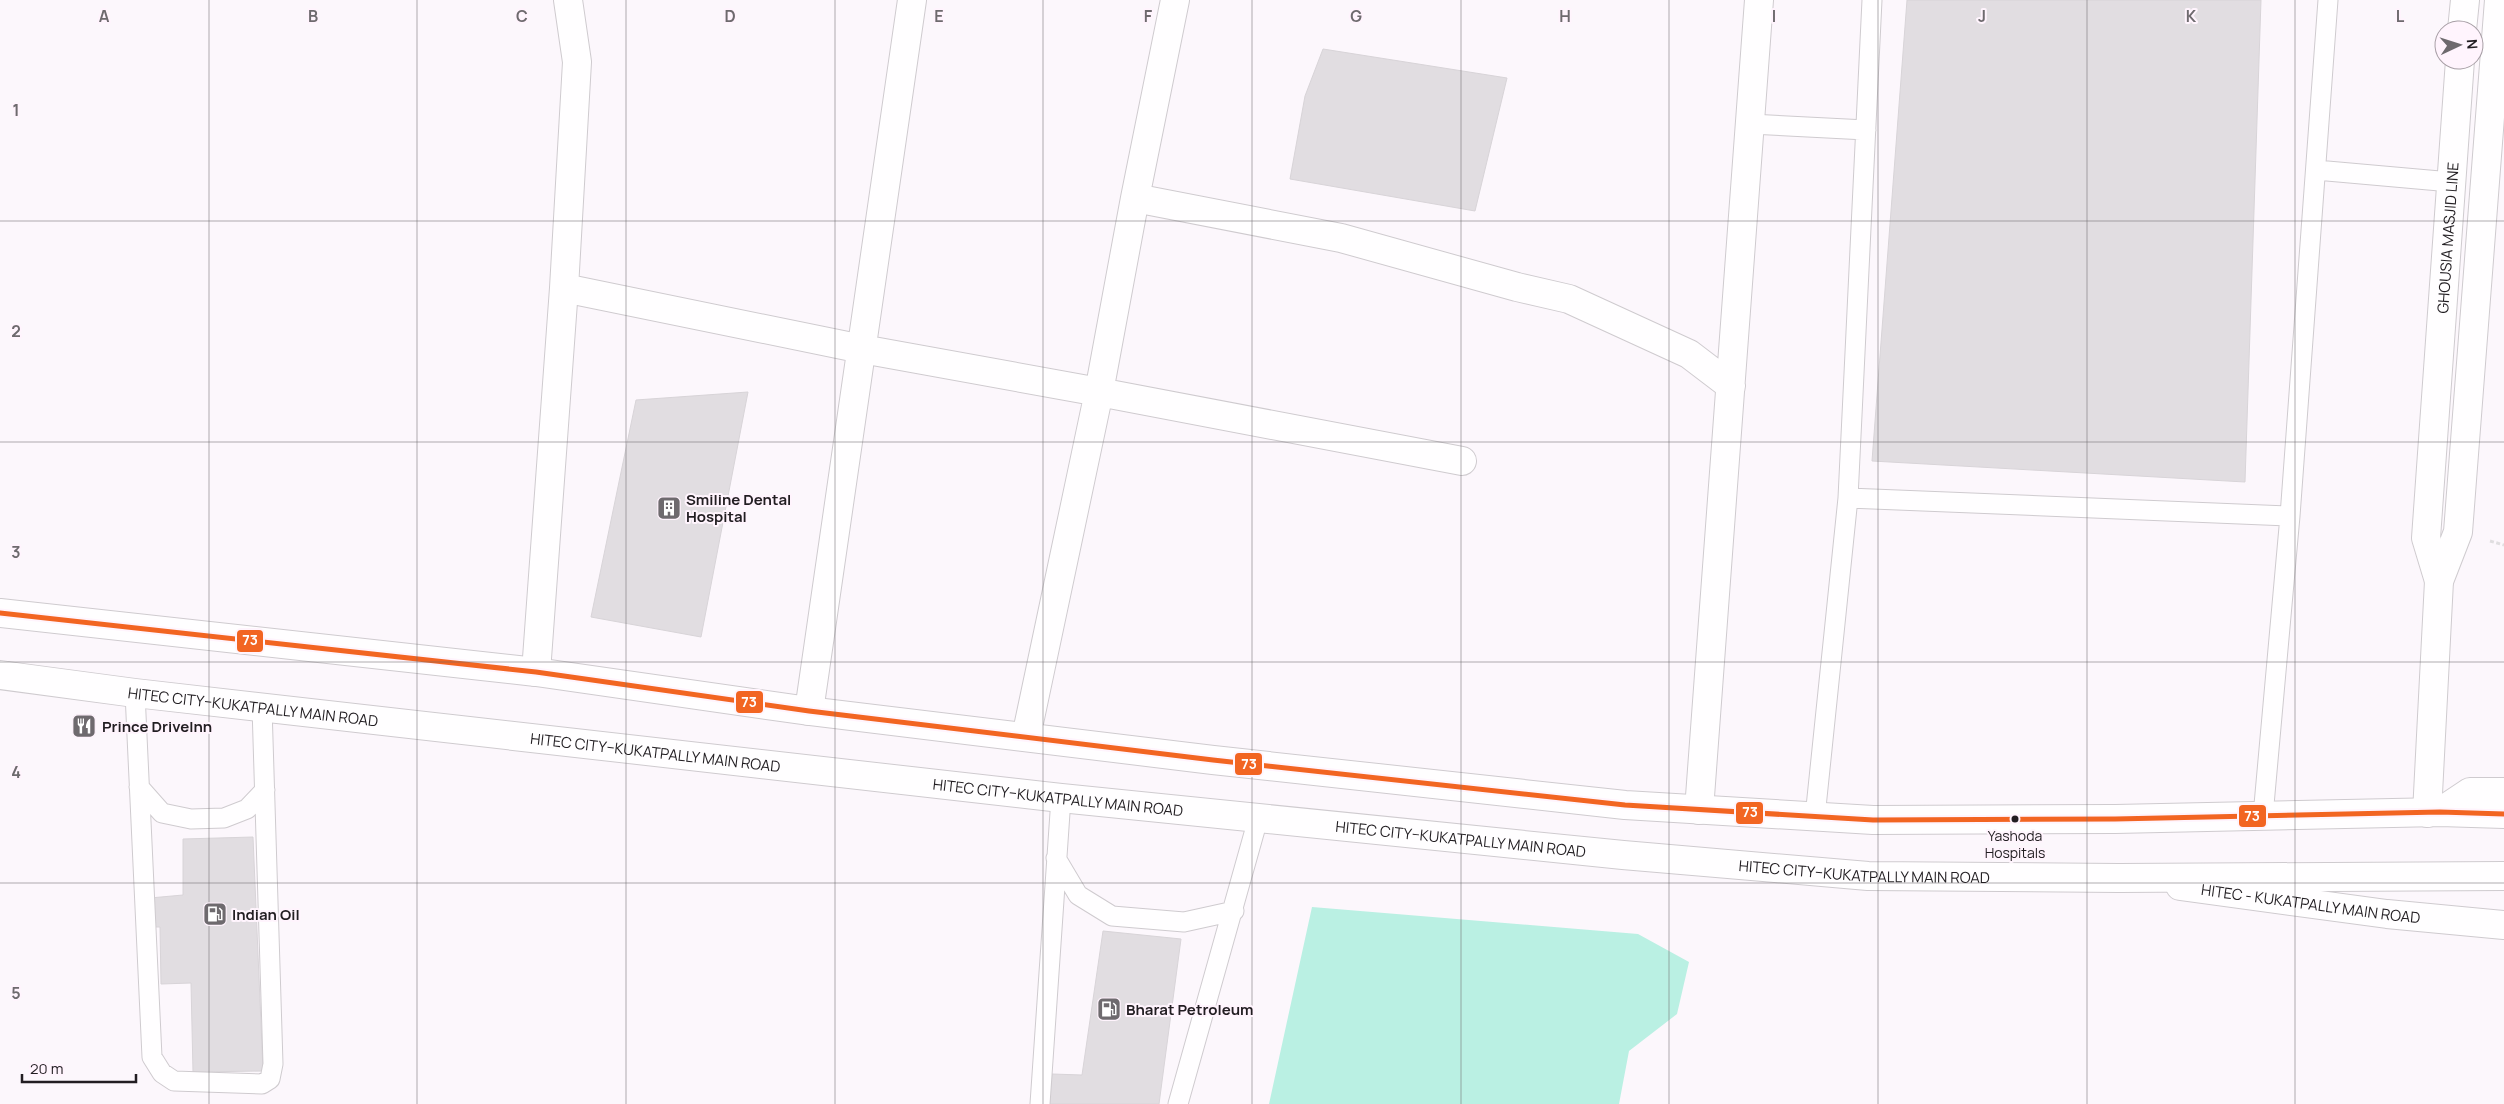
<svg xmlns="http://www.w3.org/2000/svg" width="2504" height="1104" font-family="Manrope,sans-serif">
	<rect width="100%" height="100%" fill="#fcf7fc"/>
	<path fill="#baf0e3" d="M1312,907L1638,934L1689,962L1677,1014L1629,1051L1619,1104H1269Z"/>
	<path fill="#e1dde1" stroke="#d8d4d8" d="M1907,0H2261L2245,482L1872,461Z
		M1323,49L1507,78L1475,211L1290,179L1305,96Z
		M748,392L701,637L591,617L636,400Z
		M253,837L263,1071L193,1072L191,983L161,984L160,927H151L150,898L183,895V839Z
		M1103,931L1181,939L1159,1104H1049L1052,1074L1082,1075Z"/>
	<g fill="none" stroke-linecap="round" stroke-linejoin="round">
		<g stroke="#cfcbcf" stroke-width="21">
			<path id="service" d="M1750,124L1866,130
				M2316,170L2451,182
				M1848,498L2290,516
				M135,693L152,1057L162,1073L174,1081L262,1084L270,1079L273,1064L262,707
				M139,787L162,813L191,819L224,818L247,809L265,790
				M2263,816L2290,516L2328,0
				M1815,817L1848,498L1872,0
				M1056,858L1078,895L1112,916L1184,922L1234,911
				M1040,1104L1061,798
				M1178,1104L1258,819"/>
		</g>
		<g stroke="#cfcbcf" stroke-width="30">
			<path id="minor" d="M1135,198L1341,238L1517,287L1569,299L1689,354L1731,386
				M564,288L862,349L1099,392L1462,461
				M536,672L564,288L577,62L568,0
				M809,711L912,0
				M1026,737L1099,392L1135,198L1175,0
				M1699,810L1759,0"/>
		</g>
		<g stroke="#cfcbcf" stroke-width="30">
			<g id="tertiary">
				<path d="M2462,30L2465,0"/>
				<path id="s1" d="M2439,581L2426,538L2460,60"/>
				<path d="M2440,812L2470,792H2504"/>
				<path d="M2427,813L2439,581L2458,532L2499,0"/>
			</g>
		</g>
		<g stroke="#cfcbcf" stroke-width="30">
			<g id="secondary">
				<path id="s2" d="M2180,886L2387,914L2504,925"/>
			</g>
		</g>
		<g stroke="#cfcbcf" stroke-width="30">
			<g id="primary">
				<path d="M0,613L536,672L809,711L1213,760L1625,805L1873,820L2115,819L2440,812L2504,814"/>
				<path id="s3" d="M0,675L135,693L1061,798L1623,855L1868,876L2119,878L2504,876"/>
			</g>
		</g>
		<path stroke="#e0dee0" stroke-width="3" stroke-dasharray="4 2.5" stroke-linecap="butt" d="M2490,541L2504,545"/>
		<use href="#service" stroke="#fffeff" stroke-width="19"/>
		<use href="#minor" stroke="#fffeff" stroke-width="28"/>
		<use href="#tertiary" stroke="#fffeff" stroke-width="28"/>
		<use href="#secondary" stroke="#fffeff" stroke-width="28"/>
		<use href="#primary" stroke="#fffeff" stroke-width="28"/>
		<g stroke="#fff4fd" stroke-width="9">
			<path id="bus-1" d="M0,613L536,672L809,711L1213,760L1625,805L1873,820L2115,819L2440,812L2504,814"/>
		</g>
		<use href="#bus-1" stroke="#f26522" stroke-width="5"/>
	</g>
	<path fill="none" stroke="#6e6a6e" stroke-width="1" stroke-opacity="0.55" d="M209,0V1104M417,0V1104M626,0V1104M835,0V1104M1043,0V1104M1252,0V1104M1461,0V1104M1669,0V1104M1878,0V1104M2087,0V1104M2295,0V1104M0,221H2504M0,442H2504M0,662H2504M0,883H2504"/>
	<defs>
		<g id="building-square" transform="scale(1.25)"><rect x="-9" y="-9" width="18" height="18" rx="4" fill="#6e6a6e" stroke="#fff4fd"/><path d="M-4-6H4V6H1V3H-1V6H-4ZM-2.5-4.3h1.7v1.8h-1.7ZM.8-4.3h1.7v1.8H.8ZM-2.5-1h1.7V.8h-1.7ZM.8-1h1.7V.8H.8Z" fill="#fff"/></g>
		<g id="restaurant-square" transform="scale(1.25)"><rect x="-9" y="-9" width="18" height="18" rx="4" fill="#6e6a6e" stroke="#fff4fd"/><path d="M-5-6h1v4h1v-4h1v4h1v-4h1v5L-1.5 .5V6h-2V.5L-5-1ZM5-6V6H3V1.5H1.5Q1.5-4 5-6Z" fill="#fff"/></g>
		<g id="fuel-square" transform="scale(1.25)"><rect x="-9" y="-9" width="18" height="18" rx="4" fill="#6e6a6e" stroke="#fff4fd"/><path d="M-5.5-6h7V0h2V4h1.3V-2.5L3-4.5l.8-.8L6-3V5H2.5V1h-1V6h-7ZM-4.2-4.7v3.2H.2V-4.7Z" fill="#fff"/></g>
	</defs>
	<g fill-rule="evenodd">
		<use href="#building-square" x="669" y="508"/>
		<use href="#restaurant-square" x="84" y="726"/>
		<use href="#fuel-square" x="215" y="914"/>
		<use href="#fuel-square" x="1109" y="1009"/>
	</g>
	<circle fill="#221e22" stroke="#fff4fd" stroke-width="2" cx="2015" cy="819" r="4.5"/>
	<g text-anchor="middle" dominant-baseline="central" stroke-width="4" stroke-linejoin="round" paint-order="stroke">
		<g font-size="14" fill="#221e22" stroke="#fff4fd">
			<text x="2015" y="835">Yashoda<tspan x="2015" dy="17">Hospitals</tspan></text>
		</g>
		<g font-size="15" fill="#221e22" stroke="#fff4fd">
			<text stroke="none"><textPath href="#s1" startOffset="346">GHOUSIA MASJID LINE</textPath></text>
			<text stroke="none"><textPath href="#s3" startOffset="255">HITEC CITY–KUKATPALLY MAIN ROAD</textPath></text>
			<text stroke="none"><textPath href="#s3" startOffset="660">HITEC CITY–KUKATPALLY MAIN ROAD</textPath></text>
			<text stroke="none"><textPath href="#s3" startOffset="1065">HITEC CITY–KUKATPALLY MAIN ROAD</textPath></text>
			<text stroke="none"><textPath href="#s3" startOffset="1470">HITEC CITY–KUKATPALLY MAIN ROAD</textPath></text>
			<text stroke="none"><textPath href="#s3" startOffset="1875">HITEC CITY–KUKATPALLY MAIN ROAD</textPath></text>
			<text stroke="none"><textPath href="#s2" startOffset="132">HITEC - KUKATPALLY MAIN ROAD</textPath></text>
		</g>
		<g font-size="15" font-weight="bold" fill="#221e22" stroke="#fff4fd" text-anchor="start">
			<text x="686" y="499">Smiline Dental<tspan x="686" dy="17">Hospital</tspan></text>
			<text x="102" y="726">Prince DriveInn</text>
			<text x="232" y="914">Indian Oil</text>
			<text x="1126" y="1009">Bharat Petroleum</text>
		</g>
	</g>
	<g font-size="16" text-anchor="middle" font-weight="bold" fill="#6e6a6e" stroke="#fff4fd" stroke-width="4" stroke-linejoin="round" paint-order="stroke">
		<text x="104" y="22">A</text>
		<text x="313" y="22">B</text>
		<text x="522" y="22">C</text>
		<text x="730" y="22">D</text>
		<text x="939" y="22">E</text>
		<text x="1148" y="22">F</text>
		<text x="1356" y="22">G</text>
		<text x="1565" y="22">H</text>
		<text x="1774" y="22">I</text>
		<text x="1982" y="22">J</text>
		<text x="2191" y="22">K</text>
		<text x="2400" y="22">L</text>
		<text x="16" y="116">1</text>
		<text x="16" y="337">2</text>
		<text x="16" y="558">3</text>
		<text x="16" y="778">4</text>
		<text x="16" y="999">5</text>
	</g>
	<g stroke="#fff4fd" stroke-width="2">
		<rect x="236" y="629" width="28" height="24" rx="5" fill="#f26522"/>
		<rect x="735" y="690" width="29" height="24" rx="5" fill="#f26522"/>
		<rect x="1234" y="752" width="29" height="24" rx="5" fill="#f26522"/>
		<rect x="1735" y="801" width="29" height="24" rx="5" fill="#f26522"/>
		<rect x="2238" y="804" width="29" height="24" rx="5" fill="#f26522"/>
	</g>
	<g font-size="14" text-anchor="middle" font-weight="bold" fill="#fff">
		<text x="250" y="645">73</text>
		<text x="749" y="707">73</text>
		<text x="1249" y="769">73</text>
		<text x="1750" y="817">73</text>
		<text x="2252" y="821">73</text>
	</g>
	<g transform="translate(2459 45) rotate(86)"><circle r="24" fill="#fff4fd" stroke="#a79ea5"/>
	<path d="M0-4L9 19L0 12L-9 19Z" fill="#6e6a6e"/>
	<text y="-8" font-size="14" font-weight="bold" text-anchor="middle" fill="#221e22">N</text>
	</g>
	<path d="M22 1074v8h114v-8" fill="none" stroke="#221e22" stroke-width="2.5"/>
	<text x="30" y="1074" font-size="15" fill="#221e22" stroke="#fff4fd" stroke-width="4" paint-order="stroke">20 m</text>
</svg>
